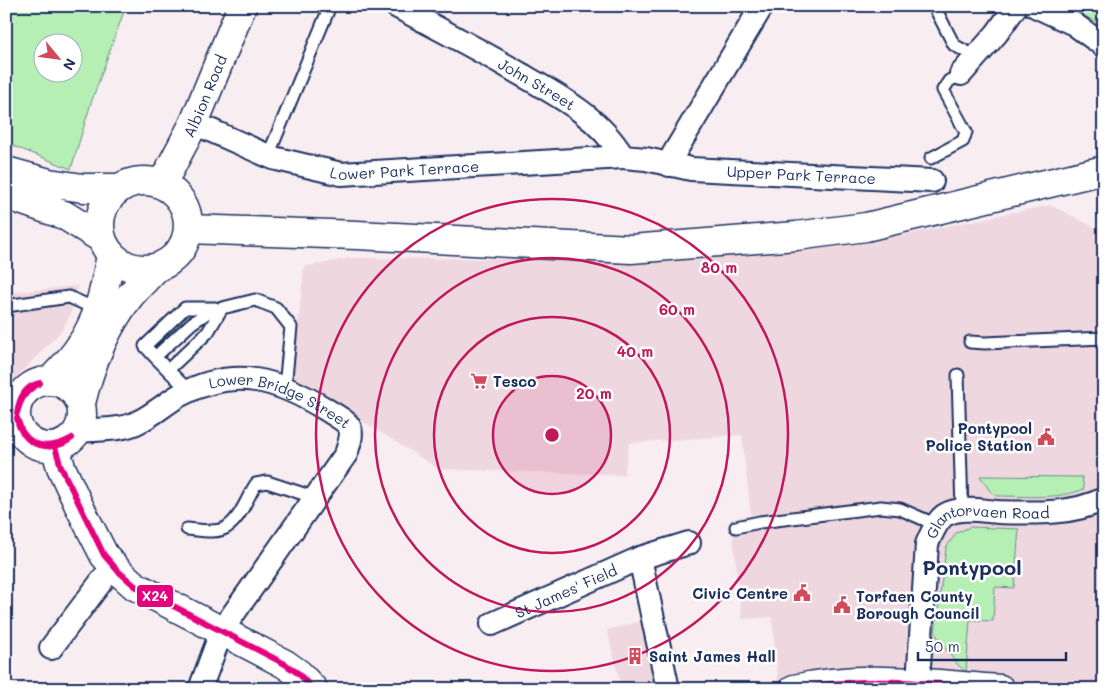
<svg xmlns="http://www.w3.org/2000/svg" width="1110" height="695" font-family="Mali,sans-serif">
	<rect width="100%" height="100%" fill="#f8edf1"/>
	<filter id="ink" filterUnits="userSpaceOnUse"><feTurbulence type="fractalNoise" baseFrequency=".02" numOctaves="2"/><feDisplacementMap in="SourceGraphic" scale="10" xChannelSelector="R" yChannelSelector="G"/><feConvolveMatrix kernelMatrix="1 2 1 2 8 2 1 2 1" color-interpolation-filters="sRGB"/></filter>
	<g filter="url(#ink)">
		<path fill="#efd7e0" d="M1050,205L1104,232V689H779L772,617L742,619L731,519L751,516L742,435L629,443L624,475L439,469L293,377L304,267L351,258L666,260L859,244Z
			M78,286L70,315L63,329L13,381L6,384V293Z
			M642,621L659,689H622L607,630Z"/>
		<path fill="#b5efb4" stroke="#688f89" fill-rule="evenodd" d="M6,6H126L91,103L71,169L6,143ZM72,42V72H42V42Z
			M1065,6H1104V26Z
			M980,476L1082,477L1084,489C1057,500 1026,496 997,496L990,491Z
			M970,527L1019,529L1014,588L995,587L993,621L970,620L966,672L958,665L945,648L935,633L946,548L956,533Z"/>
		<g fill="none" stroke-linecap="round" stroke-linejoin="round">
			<g stroke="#1b2f5e" stroke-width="15">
				<path id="service" d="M934,6L954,45L976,57
					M268,156L330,6
					M931,158L963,141L966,132L943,90L949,81L961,74
					M6,306L69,297L98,310
					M970,342L985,343L1104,338
					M155,357L145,346L185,308H215
					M168,370L208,332L222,308
					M958,375L962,510
					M189,391L155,357L192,323L210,311L255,300L276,308L291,327L285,387
					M736,527L760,522L881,507L900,509L937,525
					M187,529C199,530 218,534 227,527C241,518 247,497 256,484L267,482L316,498"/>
			</g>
			<g stroke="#1b2f5e" stroke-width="26">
				<g id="minor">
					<path id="s1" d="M396,6C437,28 478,49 517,72C557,95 599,116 623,157L646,159L691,169L932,181"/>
					<path d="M1035,6L1074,24L1104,46"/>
					<path d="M961,74L997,33L1016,6"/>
					<path id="s2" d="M194,123L273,158L341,174L623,157"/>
					<path d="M669,165L673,155L762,6"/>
					<path id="s3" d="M78,431C98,429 121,431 138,422C153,415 166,403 180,395C235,366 277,379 327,410C351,425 356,425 346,454L222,630L200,689"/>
					<path d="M640,558L668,689"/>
					<path id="s4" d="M492,624L640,558L689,543"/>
					<path d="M51,648L113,566"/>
					<path id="s5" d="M918,682L927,544C931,535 937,520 945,515C960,506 983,511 998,512C1033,513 1072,515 1104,499"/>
				</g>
			</g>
			<g stroke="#1b2f5e" stroke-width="31">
				<g id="tertiary">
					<path id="s6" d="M162,184L194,123L242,6"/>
					<circle cx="49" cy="414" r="33"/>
					<path d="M50,381C60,370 72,359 80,346C99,319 105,287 111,255"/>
					<path d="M81,403C90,366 106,327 129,297C137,287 147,278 156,268"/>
					<path d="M55,447L61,467L79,506L104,555L118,571L135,586L285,664L299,674L313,689"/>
					<path d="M794,689C862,673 931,684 1000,689"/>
				</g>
			</g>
			<g stroke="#1b2f5e" stroke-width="31">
				<path id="primary" d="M6,171L49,183L83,188H120
					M100 225a44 44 0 1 1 88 0a44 44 0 1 1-88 0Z
					M6,195L64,215L101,238
					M188,229L357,235L631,249L796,236L866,227L1104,170"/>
			</g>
			<use href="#service" stroke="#fff" stroke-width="11"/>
			<use href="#minor" stroke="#fff" stroke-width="22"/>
			<use href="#tertiary" stroke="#fff" stroke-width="28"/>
			<use href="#primary" stroke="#fff" stroke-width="28"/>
			<g stroke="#fff" stroke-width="10">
				<path id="bus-1" d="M17,413C19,399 25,386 40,383
					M17,413C21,398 26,390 40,383
					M17,418C19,422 20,429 23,433C35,451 56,447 72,438
					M17,418C21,445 51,455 72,438
					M55,447L61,467L104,555L118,571L135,586L285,664L299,674L313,689
					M795,689C863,676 929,683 997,689"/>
			</g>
			<use href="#bus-1" stroke="#e5007d" stroke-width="6"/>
		</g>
	</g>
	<circle cx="552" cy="435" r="59" fill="#c2185b" fill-opacity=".12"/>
	<g fill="none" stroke="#c2185b" stroke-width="2.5">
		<circle cx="552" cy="435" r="59"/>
		<circle cx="552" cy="435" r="118"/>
		<circle cx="552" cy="435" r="177"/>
		<circle cx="552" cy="435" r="236"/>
	</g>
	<defs>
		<g id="supermarket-bare" transform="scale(1.35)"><path d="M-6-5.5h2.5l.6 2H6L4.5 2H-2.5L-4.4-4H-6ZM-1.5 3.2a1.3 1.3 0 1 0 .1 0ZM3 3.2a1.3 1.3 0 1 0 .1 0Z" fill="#d1495b" stroke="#fff" stroke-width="2.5" paint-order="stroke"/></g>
		<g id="civic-bare" transform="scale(1.35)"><path d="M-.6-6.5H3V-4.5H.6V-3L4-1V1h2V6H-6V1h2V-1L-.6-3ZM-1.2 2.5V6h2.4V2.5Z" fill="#d1495b" stroke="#fff" stroke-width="2.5" paint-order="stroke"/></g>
		<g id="building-bare" transform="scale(1.35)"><path d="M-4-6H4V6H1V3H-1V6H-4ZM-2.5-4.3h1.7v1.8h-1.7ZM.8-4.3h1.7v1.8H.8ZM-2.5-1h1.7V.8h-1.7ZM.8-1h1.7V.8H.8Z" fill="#d1495b" stroke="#fff" stroke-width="2.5" paint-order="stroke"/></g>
	</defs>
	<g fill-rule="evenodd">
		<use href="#supermarket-bare" x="479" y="381"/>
		<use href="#civic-bare" x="1046" y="437"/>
		<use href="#civic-bare" x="802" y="593"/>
		<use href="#civic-bare" x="842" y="605"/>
		<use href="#building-bare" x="635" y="656"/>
	</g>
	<g text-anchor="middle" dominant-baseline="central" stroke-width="5" stroke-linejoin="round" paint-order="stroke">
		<g font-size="15" fill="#1b2f5e" stroke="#fff">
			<text stroke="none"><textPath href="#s1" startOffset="161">John Street</textPath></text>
			<text stroke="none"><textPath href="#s6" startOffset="98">Albion Road</textPath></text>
			<text stroke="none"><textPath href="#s2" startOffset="220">Lower Park Terrace</textPath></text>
			<text stroke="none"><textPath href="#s1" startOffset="455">Upper Park Terrace</textPath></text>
			<text stroke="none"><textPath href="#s3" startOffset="218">Lower Bridge Street</textPath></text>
			<text stroke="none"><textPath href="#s5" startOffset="212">Glantorvaen Road</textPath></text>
			<text stroke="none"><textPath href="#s4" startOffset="81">St James' Field</textPath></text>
		</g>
		<g font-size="15" font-weight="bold" fill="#1b2f5e" stroke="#fff" text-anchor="start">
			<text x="493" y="381">Tesco</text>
			<text x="1032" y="428" text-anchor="end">Pontypool<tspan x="1032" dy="17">Police Station</tspan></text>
			<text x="788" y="593" text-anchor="end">Civic Centre</text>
			<text x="856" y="596">Torfaen County<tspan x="856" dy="17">Borough Council</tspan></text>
			<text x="649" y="656">Saint James Hall</text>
		</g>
		<g font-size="20" font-weight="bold" fill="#1b2f5e" stroke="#fff">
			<text x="972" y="567">Pontypool</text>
		</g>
	</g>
	<circle cx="552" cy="435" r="8" fill="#c2185b" stroke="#fff" stroke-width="2.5"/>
	<g font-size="15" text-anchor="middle" font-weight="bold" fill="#c2185b" stroke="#fff" stroke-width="5" stroke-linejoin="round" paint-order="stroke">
		<text x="719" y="273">80 m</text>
		<text x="677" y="315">60 m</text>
		<text x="635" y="357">40 m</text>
		<text x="594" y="399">20 m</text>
	</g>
	<rect stroke="#fff" stroke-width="2" x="136" y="584" width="38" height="24" rx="5" fill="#e5007d"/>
	<g font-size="14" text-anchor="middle" font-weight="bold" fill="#fff">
		<text x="155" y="601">X24</text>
	</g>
	<rect width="1110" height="695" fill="none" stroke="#fff" stroke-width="25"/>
	<rect x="12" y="12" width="1085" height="670" fill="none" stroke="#1b2f5e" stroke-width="2" filter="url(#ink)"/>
	<g transform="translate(58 58) rotate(119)"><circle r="24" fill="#ffffff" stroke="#a4acbf"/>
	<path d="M0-4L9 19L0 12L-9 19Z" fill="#d1495b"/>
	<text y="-8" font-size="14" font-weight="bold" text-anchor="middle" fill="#1b2f5e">N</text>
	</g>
	<path d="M918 652v8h148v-8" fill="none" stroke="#1b2f5e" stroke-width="2.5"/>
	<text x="925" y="652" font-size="15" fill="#1b2f5e" stroke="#ffffff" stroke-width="4" paint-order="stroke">50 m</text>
</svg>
